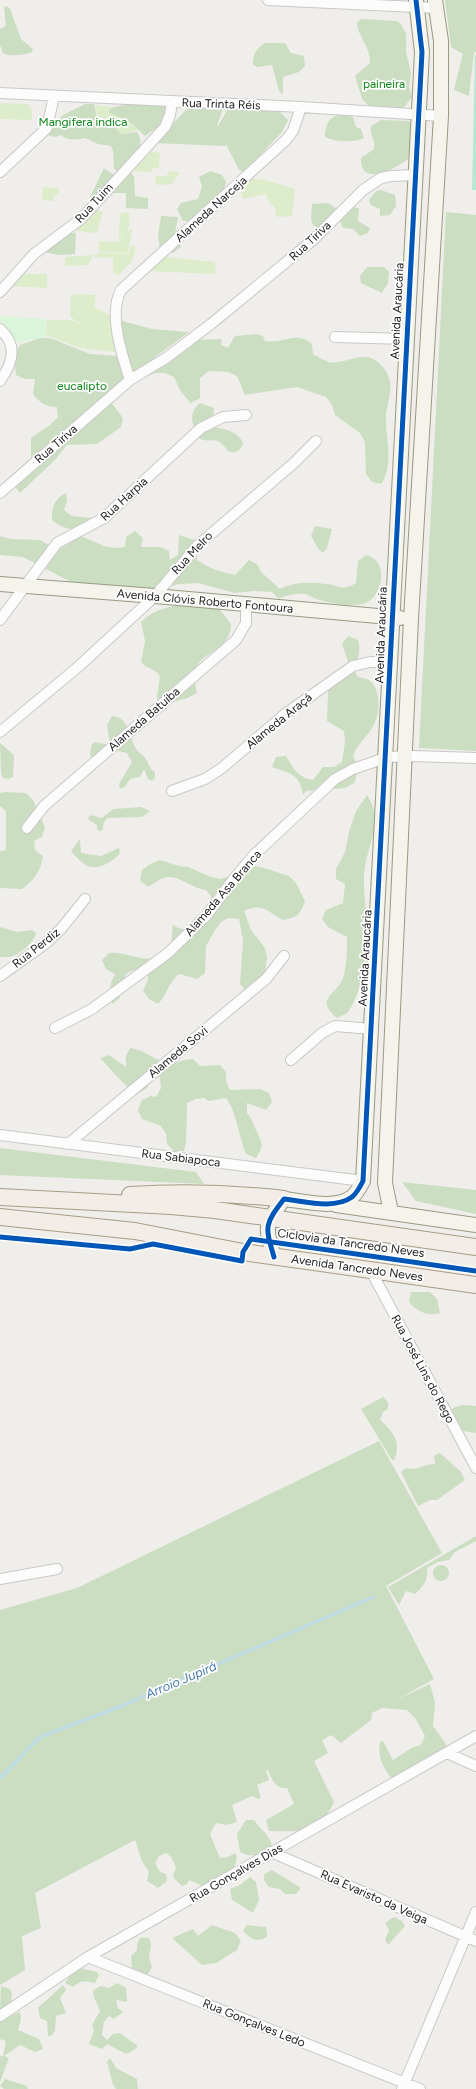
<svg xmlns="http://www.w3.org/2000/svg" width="476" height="2089" font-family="Figtree,sans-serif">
	<rect width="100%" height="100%" fill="#f0eeeb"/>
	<path fill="#ddeccb" d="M0,103L28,104L32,110V120L0,119Z
		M95,105L111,107L108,112L131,123L138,130L121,134L110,120L98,116Z
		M144,151L160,153L159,168H152V172L130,171Z
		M170,171L180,172L172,184L156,185L155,176H166Z
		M251,178L265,180L295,189L292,216L276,217L275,207L268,201L266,194L243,199L240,189Z
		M43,187L59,188V195H54L53,201L42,200Z
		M93,208L103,212L97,233L75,231Z
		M125,212L129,213V227L126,232L132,229L128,253L99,252V241L119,242V236L123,234L119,233L120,214Z
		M131,245L136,247L132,261L119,275L113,273V258L93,257V254L97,255V253L129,254Z
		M93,255L88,265L65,266V257Z
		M165,257L215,262L216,274L147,271Z
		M23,274H47V288L11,286Z
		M71,294L96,295L94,307L113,317L120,353L80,348L46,335L47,320H71L83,325L70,317Z"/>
	<path fill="#cbdec1" d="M445,0H476V52H474L469,96L454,90L463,54L451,47Z
		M7,6L10,9L21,39L33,49L32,52C26,55 8,57 3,53L0,45V29L6,26L4,7Z
		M361,19L397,21L401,24L406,34V52L411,73L409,87L412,97L402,110L370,107L362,99L355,76L370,63C371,48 358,37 357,23Z
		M265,43H285L291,53L304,56L305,66L299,72L283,77V94L279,91L272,65L257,67L253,65C253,54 255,50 265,43Z
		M156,97L170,107L161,125L145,136L131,123L108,112L111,108Z
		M85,104H94L97,117L109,120L121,134L137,132C148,147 130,164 117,171L114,169L113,151L111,146L98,144L85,138C76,140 68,141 61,135L55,137L43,134L63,115Z
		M190,106L224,107L217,125L218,126L229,107L276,108L288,120L282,132L244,172L239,170L225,142L226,146L153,143Z
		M342,114L353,117L356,127L361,129L364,138C355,143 334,142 325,137C325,125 329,116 342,114Z
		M381,120L410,121L412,130L408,159C395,169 360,188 361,158L374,149C376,140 369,134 371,126Z
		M104,168C121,181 116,172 131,173L134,176L135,196L148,198V209L126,208V193H109L104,200L90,197Z
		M210,171L222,175L226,182L223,193L211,201L195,221H183L177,209L181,203L198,199L202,186L199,177Z
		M381,190L395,195L396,206L390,215L380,216V209L371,205L369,200L376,191Z
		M328,203L338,210L348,207L359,208L358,221L370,228L368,233L360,236L353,229L343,228L340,221L334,219L318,228L313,225L311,219L312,204Z
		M446,212L476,215V751L419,748Z
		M161,216L178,217L175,234L180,239L181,247L173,253L160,249L158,236Z
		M76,233L75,254L59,255L40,251L65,234Z
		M367,267H384L389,272L388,283L382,293L361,283L360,276Z
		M119,320L152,329L189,332L155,357L160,358L194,340L222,339L221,345L228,348L235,336L256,334L263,336L265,341C284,344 296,330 312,344L313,354C318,357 323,360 329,362C342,365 356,354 371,358C381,362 388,372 390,382C392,393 387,404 386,415C385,438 395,464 381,484L372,482L366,474L365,442L360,433L335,415L332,405L326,397L297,387L245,395L237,376L228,372L209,371L200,378V398L191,403L181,392L174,377L165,373H155L126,385L111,402L123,418L121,427L97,444L67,445L55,460L20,493L13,484L31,459V438L50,425L58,417L57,407C46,407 40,403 33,394L35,379H25L16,375L14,354L20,345L40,338H50L90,354L118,356Z
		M200,403L214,408L212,427C223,428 239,432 243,443C241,451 236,454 228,451C215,433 213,445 198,438C193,425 187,414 200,403Z
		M66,493L67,500L64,510L72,516L92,518V523C75,530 67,532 52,520C51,508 55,498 66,493Z
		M315,526L332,529L327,548L323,553L319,550L311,536Z
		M135,531L143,538L141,547H160L169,551L170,560L178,555L179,535L197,541V560C208,568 223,573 235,575L249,560L257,564L261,572L280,589C295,582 309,582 326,584C340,585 341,592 356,583L358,561L366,555C370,556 376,559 378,563C386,577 378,600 363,604C348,607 328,603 314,598C311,597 308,595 306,594C298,593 285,595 279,599L272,592L254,591L235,593L198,583L179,584L161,589L90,587L71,582L23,557L0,555V536L11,539L40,540L58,550L81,536L104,546L115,548L125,547L126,537Z
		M188,604L218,607L231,624C230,653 200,650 195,671C193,677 196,687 197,693L188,698L158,706L157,696L160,676C153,667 147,669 141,662L145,641L141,622C154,609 170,606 188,604Z
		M348,636L358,640C361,651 359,658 353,668L358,677C361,678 365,678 367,679C381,686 380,711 375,722C370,735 357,743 353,756C359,766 358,773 354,783L345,788L306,791L303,795C300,773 290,774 272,767L276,757L286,756C294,769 297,777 313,780L323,767H334L342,762L345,742L344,731L327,721L328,691L331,685L349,664L342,644Z
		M112,716C130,717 129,739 137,750C140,754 144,755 146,759C149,764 149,769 155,772V778L152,781L148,779L144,769L140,777L130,779L125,787L120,789L119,784L132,762L127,753L113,750L94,758L90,756L91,746L94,742L110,745L107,725Z
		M0,743L14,755L13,777L9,779L3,778L1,774Z
		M6,792L26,793L33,800L45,827L42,837L34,841L35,850L43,856C41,871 34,880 22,889L0,888V851L6,850V811L0,806V793Z
		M367,795C386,824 365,846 364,876C363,891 366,905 367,919C369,941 363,996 347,1013C345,1015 340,1016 337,1018C313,998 338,994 343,978C347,965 347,950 347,937L328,927L322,919L326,910L343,903L345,884L336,879V869L345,852L349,832L356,811Z
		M141,807L150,811L142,817L107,818L104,822L102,831L97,830V825L88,819L90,815L102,818L113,809Z
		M80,839L81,853L101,856L119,848L120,853C116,858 113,860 108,863C89,873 83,864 71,851Z
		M160,860L179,866L188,867L211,877L221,879L230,876L240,864L261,867L289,876L296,883L305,901C301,914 297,918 283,920C268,912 262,902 244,911L251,930L265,948L267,957L265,973L247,992L240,984L243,940L239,919L229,918L221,922L215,930L206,946L205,973L197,979L179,974C168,983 167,995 158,1004L149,999L143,991L148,980V971C124,966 122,978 120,998L112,1004C109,992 109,985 115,974L106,969L102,960L109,953C125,951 143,963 159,957C163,956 168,951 171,948L173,925C184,932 192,930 204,926L214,907L212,898L206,890C191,888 180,876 168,877C161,878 153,884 148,887L140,880L142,870L150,864Z
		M0,927L17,932L32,930L36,933C34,942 20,955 10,957C7,957 3,957 0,957Z
		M130,1048C143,1049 152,1059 165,1062C174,1065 183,1059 193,1059L200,1066L220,1065L226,1072V1081L230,1090L260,1089L269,1093L272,1102L266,1110L247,1103V1113C252,1119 253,1123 256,1130C262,1144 265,1144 256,1158L246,1154C239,1137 236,1110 226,1098L208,1101L205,1098L196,1099L187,1103L186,1142L184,1151H174L167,1144L166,1134L161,1126L142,1119L138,1110L142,1100L151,1096L156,1097L161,1088L160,1077L151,1080L147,1088L139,1093L137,1083L133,1090C123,1085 109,1067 100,1058L109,1055L126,1067V1056Z
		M0,1148L196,1172L204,1184L0,1175Z
		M402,1182L476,1190V1214L416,1201Z
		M411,1292H430L437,1299L440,1313C428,1317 416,1311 409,1302Z
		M383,1397L388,1402V1409L383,1412L380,1420C393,1431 402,1443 394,1460H392L361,1409Z
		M462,1405L476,1406V1433L450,1429L445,1420L453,1408Z
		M379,1441L442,1553L386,1586L434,1679L396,1700L430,1684L435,1702L433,1726L446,1744L445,1751L394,1781C384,1770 377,1757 380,1742L383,1741L393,1760L413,1747L421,1745L425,1736L415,1718L407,1710L382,1708L370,1714H372L371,1720L341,1743L331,1735L322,1740L328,1753L314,1761L334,1802C321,1833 298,1832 269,1831L266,1820L294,1804L287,1788C274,1789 272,1778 267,1769L266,1770L269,1780L257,1785L261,1798L258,1799L252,1796L232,1805L237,1822L227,1825L216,1823L210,1834L220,1858L228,1857L235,1853L237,1858L232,1876L205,1887L189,1880L187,1884L182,1886L173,1877L176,1867L171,1857L166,1853L159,1856L155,1863L160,1872L166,1874L167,1881L158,1888L147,1881L149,1872L142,1861L135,1840L35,1893L41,1928L22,1936L25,1970L0,1985V1610L77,1588Z
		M440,1453L461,1472L465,1480L437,1500H430L418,1506L401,1472L406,1468C421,1471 421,1464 435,1464L434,1456Z
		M476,1536V1541L455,1552L449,1560L438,1562L427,1568C428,1581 424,1585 415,1594L406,1591L399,1605L388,1587Z
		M433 1573a8 8 0 1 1 16 0a8 8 0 1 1-16 0Z
		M246,1820H254C261,1830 270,1835 272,1846L262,1856L247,1855L240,1852L237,1834Z
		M272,1870L301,1888L296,1894H285L280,1889L269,1887L264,1880V1874Z
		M250,1877L256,1882L259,1900L253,1913L232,1900L230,1889L240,1885Z
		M394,1917L402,1921L405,1926L388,1945L385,1940L389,1930L385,1923Z
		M212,1925L235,1933L241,1941L237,1950L216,1963L202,1965L172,1938L193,1929L198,1936Z
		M247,1925L266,1927L267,1937C256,1943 251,1939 243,1931Z
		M140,1938H149L151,1945L149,1957L152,1967L148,1974L140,1973L132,1968L131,1956L137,1950V1944Z
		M76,1967L97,1972L99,1975L95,1983C86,1981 80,1980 73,1987L65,1983Z
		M117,1983L126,1988L127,2002L116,2000L118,2008L123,2012L114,2019L109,2016L104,2022L102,2035L107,2040L113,2034L120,2033L138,2046L134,2050L126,2054L107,2044L102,2049L89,2044L94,2030L92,2025L100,2011L94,1997L93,1991L100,1986L109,1988Z
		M63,1985L66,1990L60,1998L66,2013L56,2016L55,2031L51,2036H48L47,2021L40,2018L38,2008Z
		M1,1986L10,1989L12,1994L11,2002L0,2010Z
		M20,2012L21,2019L18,2030L39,2039L43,2049L35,2052L20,2045L4,2056L9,2058L0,2082V2056H3L6,2041L0,2039V2020Z
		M110,2058L116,2068L137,2079L138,2089H116L113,2085L107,2062Z
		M5,2079L27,2086L28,2089H4L0,2086Z"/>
	<path fill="#daf5da" d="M0,316L46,319V337L17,342L0,320Z"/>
	<path fill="#b7e6d2" d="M475,55H476V190H472Z"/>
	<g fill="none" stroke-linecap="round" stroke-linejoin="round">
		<path stroke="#bfdbe3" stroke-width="3.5" d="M0,1778L40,1737L119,1707L373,1597"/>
		<g stroke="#c9c8c7" stroke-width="12">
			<path id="street" d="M268,0L437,8
				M0,93L301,107L441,116
				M0,172L47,128L54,96
				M0,292L34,254L82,218L165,127L170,115L172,102
				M0,329C18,345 13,363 0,381
				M335,337L406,339
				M130,380C122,355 108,314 121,290L286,140L293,131L301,107
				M0,493L130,380L166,358L211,324L313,240L363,190L381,178L391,176L415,175
				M0,620L57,543L104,518L201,428L223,417L246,415
				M0,732L78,667L155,596L198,545L294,463L316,441
				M172,791L205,779L222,768L285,714L353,666L370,662H390
				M27,828L44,806L236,640L246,623V604
				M0,976L45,944L61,929L85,899
				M55,1028L92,1009L168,953L206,916L233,880L253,856L335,779L353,769L388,757L413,756L476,758
				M291,1060L322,1033L335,1026L372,1029
				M0,1135L363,1181
				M68,1144L266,979L284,956
				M371,1271L476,1468
				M0,1579L57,1569
				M447,1753L476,1766
				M271,1852L476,1941
				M88,1957L420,2089
				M0,2016L88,1957L476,1736
				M402,2089L476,1912"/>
		</g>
		<g stroke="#999a82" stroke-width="16">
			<path id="secondary" d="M0,584L155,596L400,618
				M336,1205L476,1225
				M391,1212L385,1183L411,619L441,116V41L435,0
				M274,1257C265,1226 264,1225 284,1199C304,1201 334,1210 352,1197C357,1193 360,1187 363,1181L422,52L416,0"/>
		</g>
		<g stroke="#a79c86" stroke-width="18">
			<path id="primary" d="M130,1195C181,1192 232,1193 284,1199
				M0,1197L171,1206L215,1210L476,1247
				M0,1217L135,1231L243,1252L476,1285"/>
		</g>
		<use href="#street" stroke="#fdfcfc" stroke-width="10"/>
		<use href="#secondary" stroke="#f4f4ed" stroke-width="14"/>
		<use href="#primary" stroke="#f3ede7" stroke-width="16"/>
		<g stroke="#fff" stroke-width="8">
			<path id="cycleway" d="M0,1237L130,1249L153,1244L242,1261L243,1252L251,1239L476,1271
				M274,1257C265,1226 264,1225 284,1199C304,1201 334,1210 352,1197C357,1193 360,1187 363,1181L422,52L416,0"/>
		</g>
		<use href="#cycleway" stroke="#0057b8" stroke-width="5"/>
	</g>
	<g text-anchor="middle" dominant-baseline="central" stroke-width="3.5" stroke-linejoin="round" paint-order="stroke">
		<g font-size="12" fill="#0c8416" stroke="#fff">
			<text x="384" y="84">paineira</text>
			<text x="83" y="122">Mangifera indica</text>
			<text x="82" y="386">eucalipto</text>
		</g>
		<g font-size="12" fill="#222" stroke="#fff">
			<text transform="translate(221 104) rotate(2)">Rua Trinta Réis</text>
			<text transform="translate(94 203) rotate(-47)">Rua Tuim</text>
			<text transform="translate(211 209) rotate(-42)">Alameda Narceja</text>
			<text transform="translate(310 241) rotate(-43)">Rua Tiriva</text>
			<text transform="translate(397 311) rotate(-87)">Avenida Araucária</text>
			<text transform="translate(56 444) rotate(-41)">Rua Tiriva</text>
			<text transform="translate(124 499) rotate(-42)">Rua Harpia</text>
			<text transform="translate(192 553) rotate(-47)">Rua Melro</text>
			<text transform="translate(205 601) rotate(5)">Avenida Clóvis Roberto Fontoura</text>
			<text transform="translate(381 635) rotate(-88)">Avenida Araucária</text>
			<text transform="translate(144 719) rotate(-41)">Alameda Batuiba</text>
			<text transform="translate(279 721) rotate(-39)">Alameda Araçá</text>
			<text transform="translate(223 893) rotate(-49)">Alameda Asa Branca</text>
			<text transform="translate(36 948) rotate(-38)">Rua Perdiz</text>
			<text transform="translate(365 958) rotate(-87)">Avenida Araucária</text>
			<text transform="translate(178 1052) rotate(-40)">Alameda Sovi</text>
			<text transform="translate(181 1158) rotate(7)">Rua Sabiapoca</text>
			<text transform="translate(351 1243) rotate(8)">Ciclovia da Tancredo Neves</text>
			<text transform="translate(357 1268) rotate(8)">Avenida Tancredo Neves</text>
			<text transform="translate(423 1369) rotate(62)">Rua José Lins do Rego</text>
			<text transform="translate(236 1873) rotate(-30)">Rua Gonçalves Dias</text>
			<text transform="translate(374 1897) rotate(24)">Rua Evaristo da Veiga</text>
			<text transform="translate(254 2023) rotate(22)">Rua Gonçalves Ledo</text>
		</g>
		<g font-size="13" font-style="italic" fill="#4a7aab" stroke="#fff">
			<text transform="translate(181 1680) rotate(-23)">Arroio Jupirá</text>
		</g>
	</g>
</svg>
